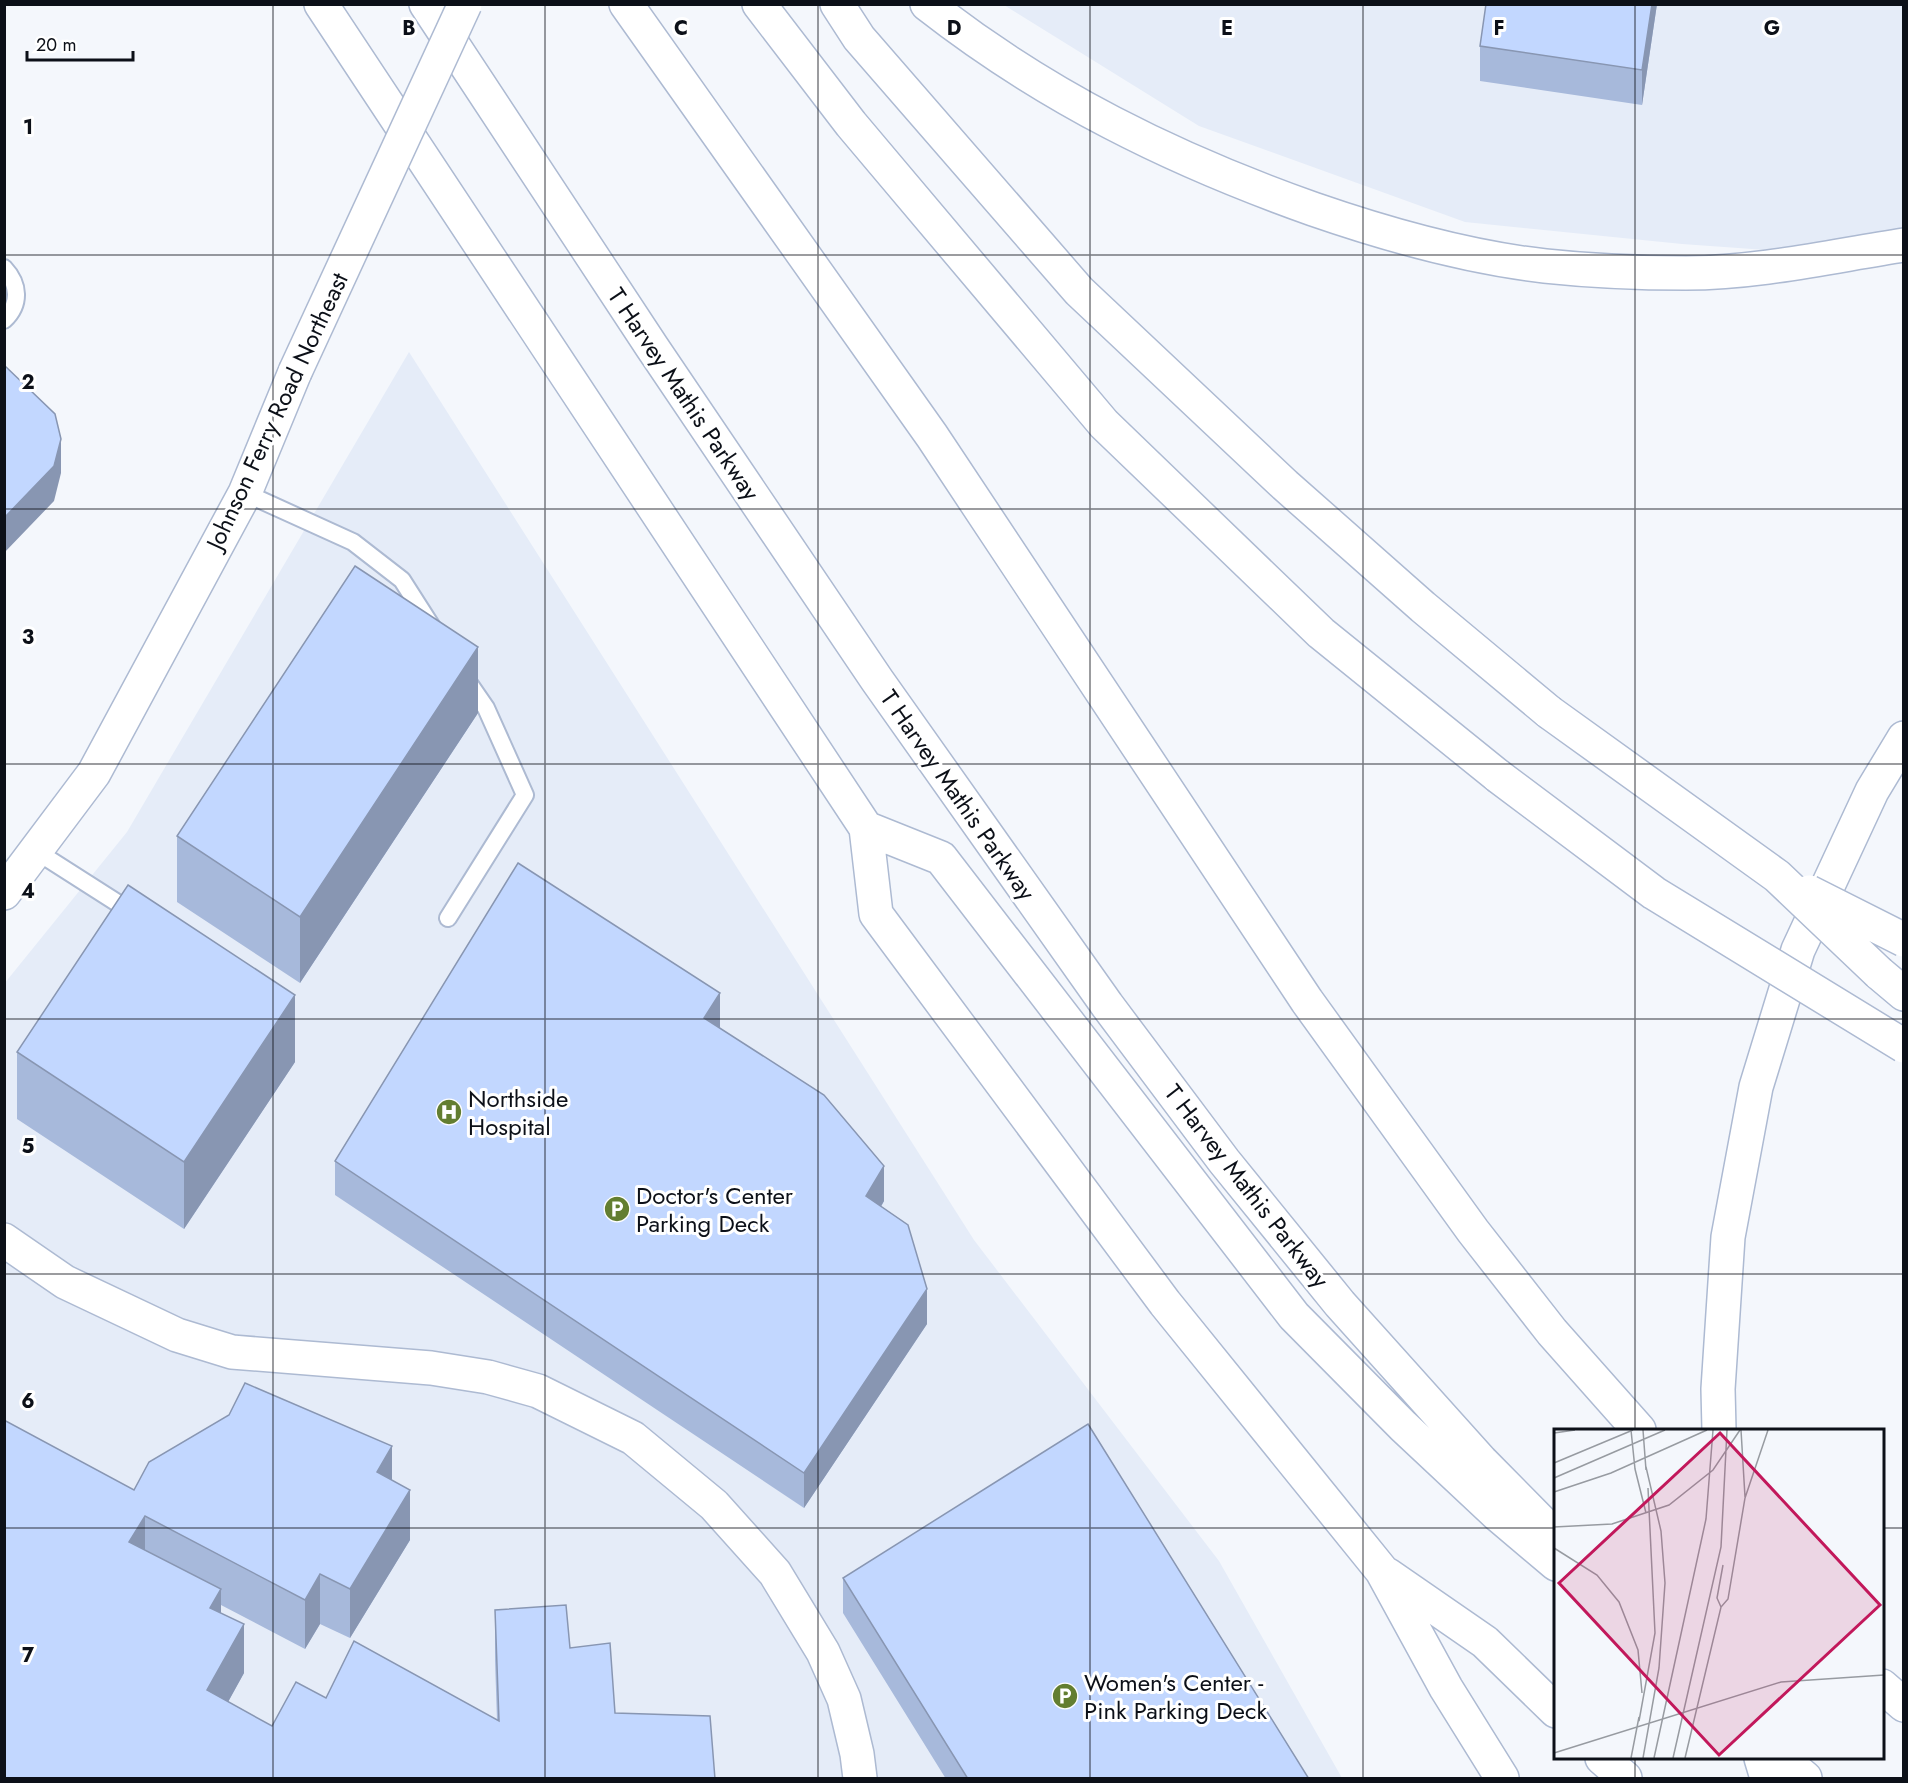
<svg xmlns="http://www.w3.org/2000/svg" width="1908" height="1783" font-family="Jost,sans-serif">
	<rect width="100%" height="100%" fill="#f4f7fc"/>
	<path fill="#e5ecf8" d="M1004,5H1903V257H1867L1682,244L1465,222L1199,126Z
		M409,352L974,1240L1219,1561L1342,1778H5L4,984L127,832Z"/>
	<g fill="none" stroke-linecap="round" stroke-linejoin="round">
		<g stroke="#adbad2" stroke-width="20">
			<path id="service" d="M4,268C19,284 21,304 4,320
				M245,493L353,542L402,580L432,627
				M36,851L130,911
				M448,918L525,795L486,708L466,679"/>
		</g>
		<g stroke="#adbad2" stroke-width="36">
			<path id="minor" d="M4,1240L65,1282L177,1335L232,1352L431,1368L488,1377L538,1391L633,1438L714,1505L775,1573L823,1652L844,1699L857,1754L860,1778"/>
		</g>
		<g stroke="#adbad2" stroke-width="36">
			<path id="secondary" d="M4,893L94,773L245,493L295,372"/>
		</g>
		<g stroke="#adbad2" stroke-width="36">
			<path id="motorway" d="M321,4L866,828L876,914L1165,1303L1382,1571L1446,1688L1502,1778
				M426,4L652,347L877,680L1107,1005L1224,1161L1340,1304L1481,1461L1556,1537
				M626,4L932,436L1307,1001L1473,1231L1552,1332L1639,1430
				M759,4L851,124L1104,424L1321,633L1498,776
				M837,4L859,38L1079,291L1285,485L1423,607L1549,712
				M927,4C1046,97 1172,159 1313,209C1388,235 1466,257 1545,266C1592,271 1639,273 1686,273C1759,273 1832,256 1904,245
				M866,828L941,858L1294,1316L1403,1426L1498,1515L1556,1564
				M1879,973L1904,994
				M1719,1430L1718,1389L1728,1237L1756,1087L1798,950L1872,791L1904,738
				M1388,1575L1485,1642L1556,1711
				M1882,1686L1904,1705
				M1602,1758L1625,1778
				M1761,1758L1767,1778
				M1781,1758L1805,1778"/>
		</g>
		<use href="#service" stroke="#fff" stroke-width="16"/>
		<use href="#minor" stroke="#fff" stroke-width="33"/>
		<use href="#secondary" stroke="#fff" stroke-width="33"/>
		<use href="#motorway" stroke="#fff" stroke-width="33"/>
		<g stroke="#adbad2" stroke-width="36" stroke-linecap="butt">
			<path id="secondary-bridge" d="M295,372L465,4"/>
		</g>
		<g stroke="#adbad2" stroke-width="36" stroke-linecap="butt">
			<path id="motorway-bridge" d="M1549,712L1777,876L1879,973
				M1498,776L1654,893L1904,1046
				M1809,892L1904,940"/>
		</g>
		<use href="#secondary-bridge" stroke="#fff" stroke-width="33"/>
		<use href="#motorway-bridge" stroke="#fff" stroke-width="33"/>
	</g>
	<path fill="#a7b9db" d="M1657,4L1642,105L1480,81V46Z
		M478,713L300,983L177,902V836Z
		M720,1028L884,1201L881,1207L927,1324L804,1508L335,1195V1161Z
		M17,1052L295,1062L184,1229L17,1119Z
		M392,1480L410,1540L350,1638L320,1624L305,1649L221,1605V1613L244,1673L228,1702L272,1726L326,1698L497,1720L495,1660V1610L570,1648L615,1713L4,1779L134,1490Z
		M843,1578L1309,1779H946L843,1613Z"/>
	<path fill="#8896b2" d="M1652,4H1657L1642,105V70Z
		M61,439V473L54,501L4,553V518Z
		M478,647V713L300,983V917Z
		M720,993V1028L704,1018Z
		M295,995V1062L184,1229V1162Z
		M884,1166V1201L866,1231V1196Z
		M927,1289V1324L804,1508V1473Z
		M392,1446V1495L377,1472Z
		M410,1490V1540L350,1638V1589Z
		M145,1516V1566L129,1542Z
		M320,1574V1624L305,1649V1600Z
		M221,1589V1638L210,1608Z
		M244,1624V1673L207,1740V1690Z"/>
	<path fill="#c2d7ff" stroke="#8896b2" stroke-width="1.5" d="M1486,4H1652L1642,70L1480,46Z
		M4,365L55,414L61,439L54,466L4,518Z
		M355,566L478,647L300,917L177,836Z
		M518,863L720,993L704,1018L824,1095L884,1166L866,1196L908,1225L927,1289L804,1473L335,1161Z
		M128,885L295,995L184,1162L17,1052Z
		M245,1383L392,1446L377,1472L410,1490L350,1589L320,1574L305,1600L145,1516L129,1542L221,1589L210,1608L244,1624L207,1690L272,1726L296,1682L326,1698L354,1641L499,1721L495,1610L566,1605L570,1648L610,1643L615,1713L710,1716L715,1779H4V1420L134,1490L149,1462L229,1415Z
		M1088,1424L1309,1779H968L843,1578Z"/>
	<path fill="none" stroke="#0c1018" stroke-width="1.5" stroke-opacity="0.55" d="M273,4V1778M545,4V1778M818,4V1778M1090,4V1778M1363,4V1778M1635,4V1430M4,255H1904M4,509H1904M4,764H1904M4,1019H1904M4,1274H1904M4,1528H1556M1882,1528H1904M1635,1758V1778"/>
	<defs>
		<g id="hospital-disc" transform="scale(1.35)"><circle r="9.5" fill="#637e31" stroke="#fff"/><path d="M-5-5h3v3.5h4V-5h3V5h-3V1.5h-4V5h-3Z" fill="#fff"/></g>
		<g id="parking-disc" transform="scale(1.35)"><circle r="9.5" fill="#637e31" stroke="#fff"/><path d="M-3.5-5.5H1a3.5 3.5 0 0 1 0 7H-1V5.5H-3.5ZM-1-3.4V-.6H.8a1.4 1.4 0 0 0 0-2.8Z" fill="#fff"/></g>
	</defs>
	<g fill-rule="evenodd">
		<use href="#hospital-disc" x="449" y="1112"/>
		<use href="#parking-disc" x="617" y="1209"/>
		<use href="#parking-disc" x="1065" y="1696"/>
	</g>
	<g text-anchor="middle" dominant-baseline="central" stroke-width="6" stroke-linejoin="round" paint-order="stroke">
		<g font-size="24" fill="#0c1018" stroke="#fff">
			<text transform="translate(684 394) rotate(56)">T Harvey Mathis Parkway</text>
			<text transform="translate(277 411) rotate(-65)">Johnson Ferry Road Northeast</text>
			<text transform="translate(958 795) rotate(55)">T Harvey Mathis Parkway</text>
			<text transform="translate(1247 1186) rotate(52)">T Harvey Mathis Parkway</text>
		</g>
		<g font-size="24" fill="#0c1018" stroke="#fff" text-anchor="start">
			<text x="468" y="1098">Northside<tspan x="468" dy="28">Hospital</tspan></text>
			<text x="636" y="1195">Doctor's Center<tspan x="636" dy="28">Parking Deck</tspan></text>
			<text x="1084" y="1682">Women's Center -<tspan x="1084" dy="28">Pink Parking Deck</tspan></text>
		</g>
	</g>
	<g transform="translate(1554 1429)">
		<rect width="330" height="330" fill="#f4f7fc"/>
		<path fill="none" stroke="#979ba1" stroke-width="1.5" d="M77,1L81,40L92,84M89,1L92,41M187,1L191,68M0,4L21,1M0,34L79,1M0,49L111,1M0,63L57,44L153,1M0,98L58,95L115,76L159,41L186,1M0,119L43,146L65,173L84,221L88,264M167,178L163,169L169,136M85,292L101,204L94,59M0,324L227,253L330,246M77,329L85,288M89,329L105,239L111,154L107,102L92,38M100,329L152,90L159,1M119,329L167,118L173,1M131,329L167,178L174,170L191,69L214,1"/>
		<path fill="#c2185b" fill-opacity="0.15" stroke="#c2185b" stroke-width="3" d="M166,4L326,176L165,326L5,154Z"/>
		<rect width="330" height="330" fill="none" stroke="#0c1018" stroke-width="3"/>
	</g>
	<g font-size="20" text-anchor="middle" font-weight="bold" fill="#0c1018" stroke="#fff" stroke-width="6" stroke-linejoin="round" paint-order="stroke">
		<text x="409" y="35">B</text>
		<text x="681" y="35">C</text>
		<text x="954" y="35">D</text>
		<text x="1227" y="35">E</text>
		<text x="1499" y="35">F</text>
		<text x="1772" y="35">G</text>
		<text x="28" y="134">1</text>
		<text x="28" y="389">2</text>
		<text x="28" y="644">3</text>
		<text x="28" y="898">4</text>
		<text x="28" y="1153">5</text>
		<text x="28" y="1408">6</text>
		<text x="28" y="1662">7</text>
	</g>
	<rect width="1908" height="1783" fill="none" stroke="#0c1018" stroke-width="12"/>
	<path d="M27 51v9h106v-9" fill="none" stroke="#0c1018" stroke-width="3"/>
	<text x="36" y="51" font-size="18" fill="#0c1018" stroke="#ffffff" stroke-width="4.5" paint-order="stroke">20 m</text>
</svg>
